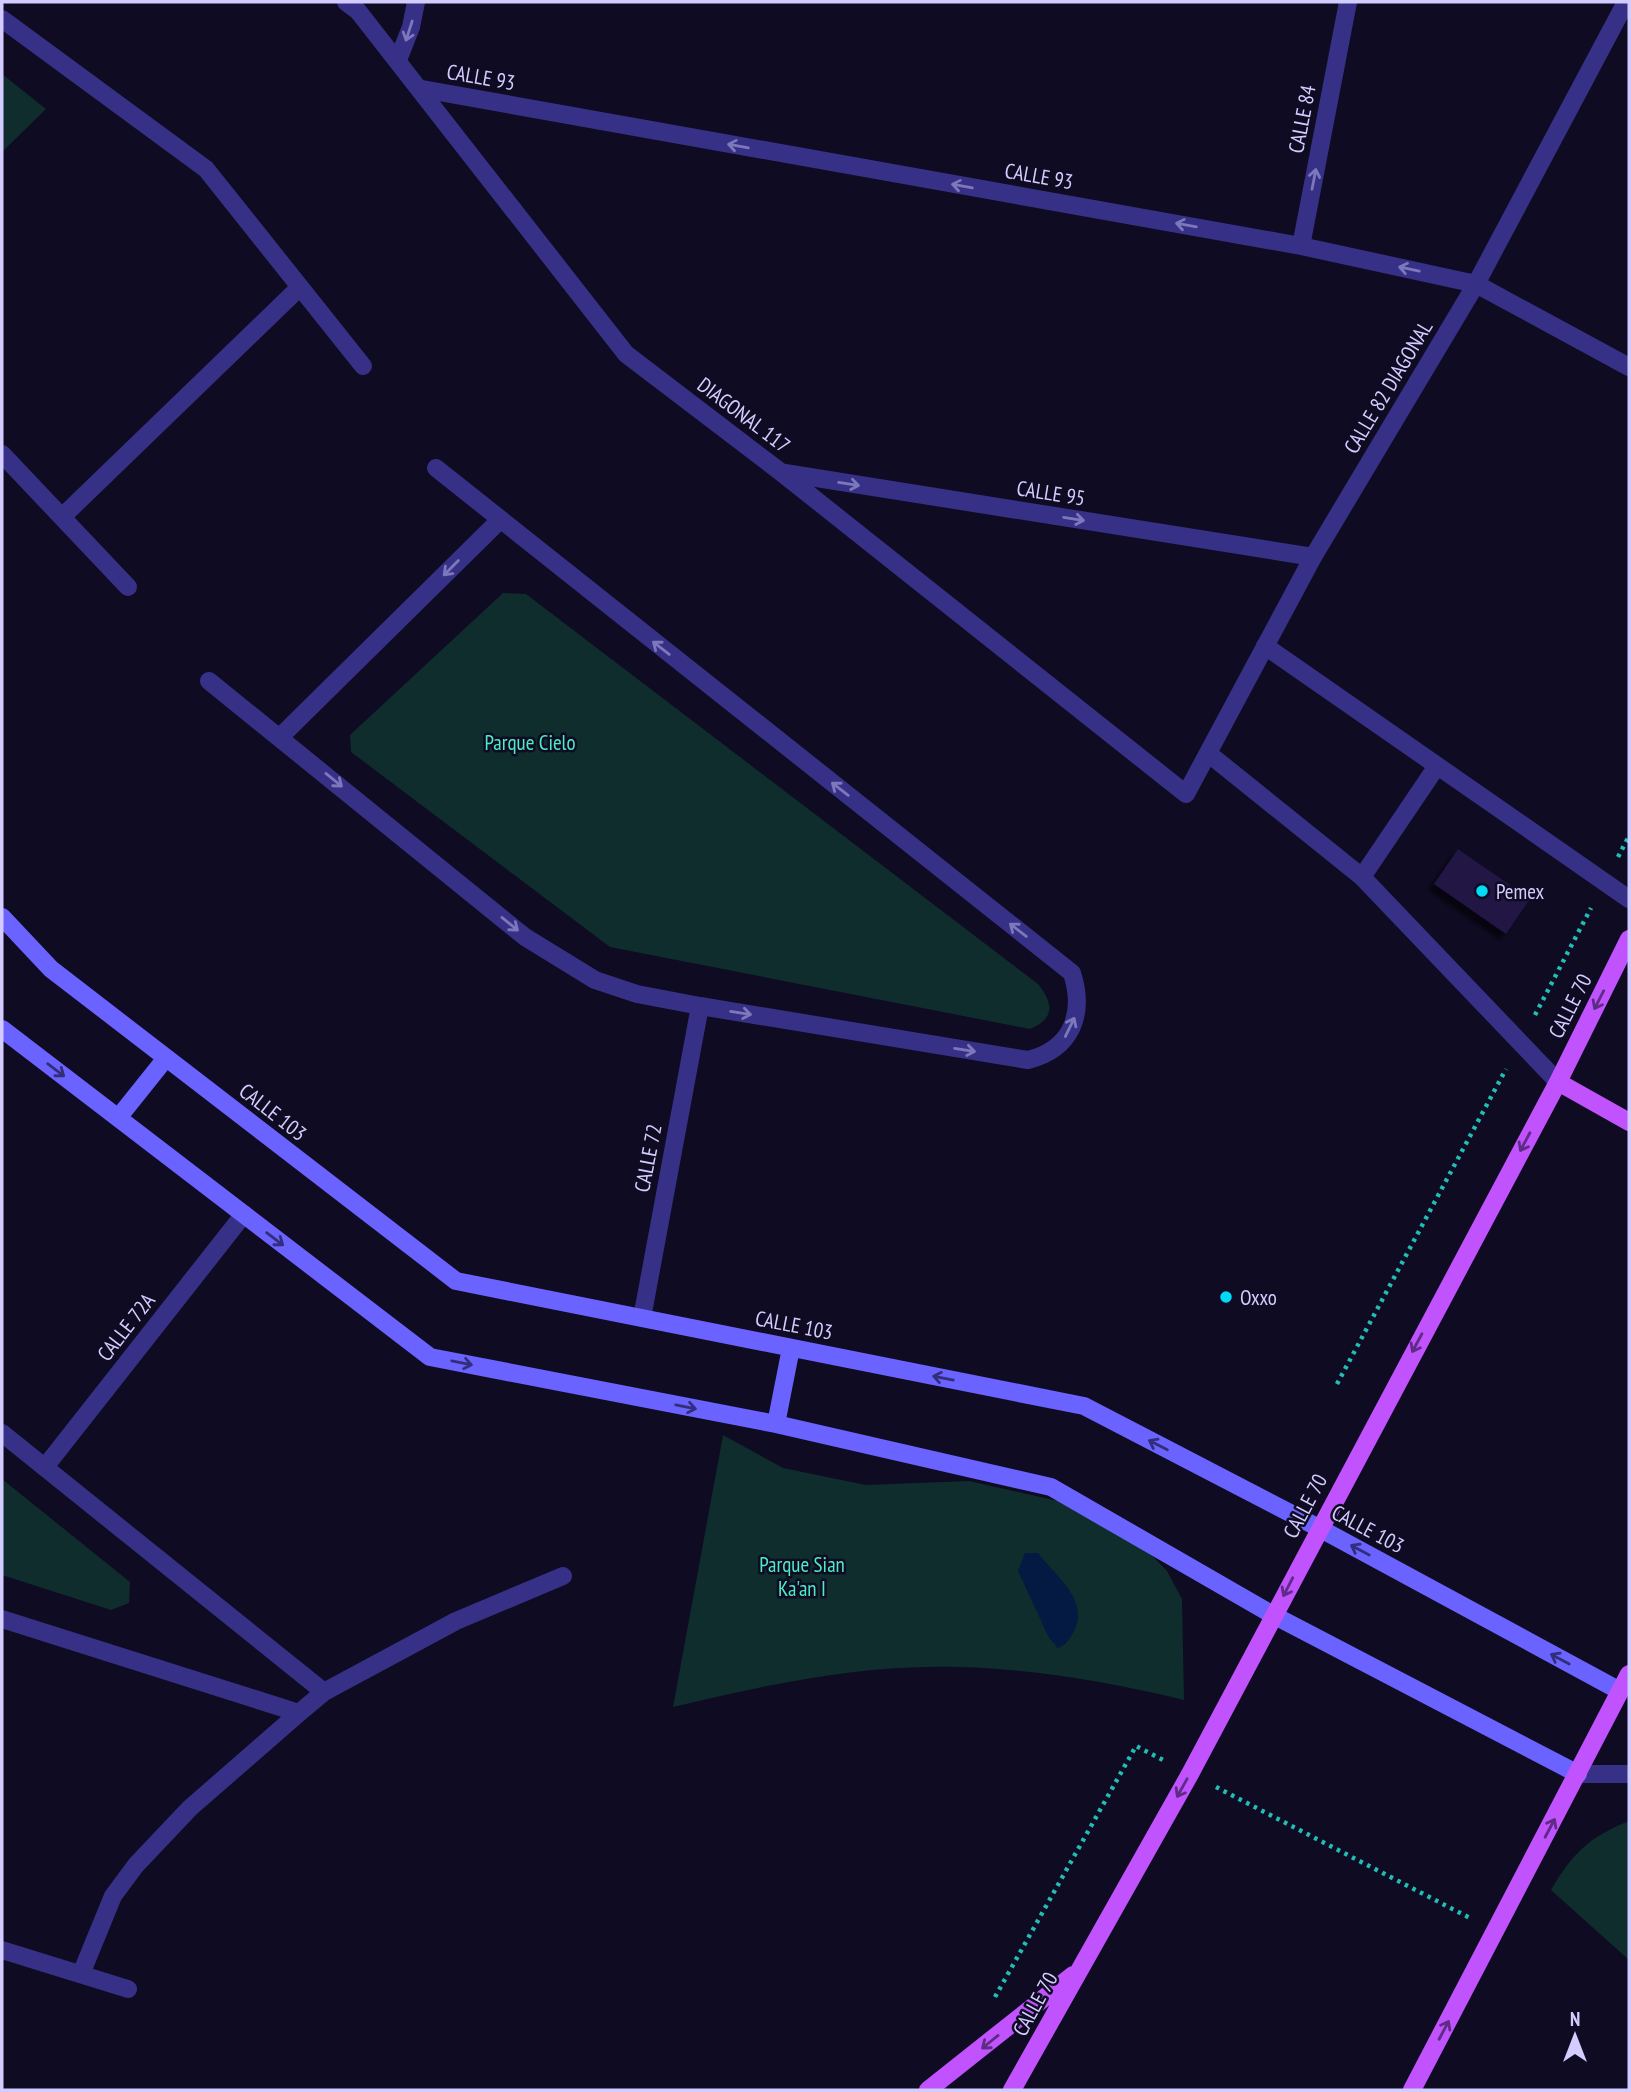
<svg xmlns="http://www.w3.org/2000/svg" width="1631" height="2092" font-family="'PT Sans Narrow',sans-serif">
	<defs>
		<filter id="shadow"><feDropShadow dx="-6" dy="6" stdDeviation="2" flood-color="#0009"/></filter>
	</defs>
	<rect width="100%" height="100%" fill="#0f0b22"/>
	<path fill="#0e2d2c" d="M2,74L46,109L2,152Z
		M503,593L526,594L1038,984C1053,1003 1056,1018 1030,1029L610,947L351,752L350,735Z
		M723,1435L783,1468L866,1485L969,1481L1058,1501L1138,1541L1167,1571L1182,1599L1184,1700C1110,1682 1034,1669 958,1667C861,1664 766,1685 673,1707Z
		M2,1479L130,1582L129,1603L111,1610L2,1575Z
		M1629,1821V1960L1551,1890C1572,1854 1589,1837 1629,1821Z"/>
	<path fill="#041a42" d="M1025,1553H1038C1054,1575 1092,1601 1073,1633C1068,1641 1066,1645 1058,1648L1049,1638L1018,1571Z"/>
	<path fill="#201545" filter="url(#shadow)" d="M1458,849L1530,899L1506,934L1434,884Z"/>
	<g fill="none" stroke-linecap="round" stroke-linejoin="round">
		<path stroke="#21beb7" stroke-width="4.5" stroke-dasharray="3.5 5" stroke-linecap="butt" d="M1618,857L1629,836
			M1535,1015L1591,908
			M1337,1384L1506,1069
			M1216,1787L1470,1918
			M995,1997L1136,1746L1165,1761"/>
		<path stroke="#363186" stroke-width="18" d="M1265,646L1629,899
			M1209,754L1362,877L1558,1082
			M1362,877L1437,766"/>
		<path stroke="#363186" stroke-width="18" d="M346,2L358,11L626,354L782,473L1186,794L1313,557L1476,284L1626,2
			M2,19L206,169L363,366
			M398,60L411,27L416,2
			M422,89L1301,246L1476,284L1629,367
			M1301,246L1348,2
			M2,454L128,587
			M785,473L1313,557
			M62,517L300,287
			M209,681L525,937L595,980L637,994L700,1006L1028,1060C1072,1049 1085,1014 1072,973L436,468
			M281,736L500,520
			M642,1318L700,1006
			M2,1433L324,1692
			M45,1467L244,1214
			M2,1619L299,1713
			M1578,1774H1629
			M2,1950L128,1989
			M81,1974L113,1896L136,1865L190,1808L299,1713L324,1692L456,1621L563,1576"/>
		<path stroke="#6a63ff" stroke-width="18" d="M2,917L51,969L456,1281L1084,1406L1319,1528L1620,1691
			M2,1029L430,1357L776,1424L1051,1487L1273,1615L1578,1774
			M118,1118L166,1058
			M776,1424L791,1348"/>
		<path stroke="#c153ff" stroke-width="18" d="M1558,1082L1629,1122
			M928,2090L1073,1975
			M1012,2090L1190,1774L1558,1082L1629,939
			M1412,2090L1629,1674"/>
	</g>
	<defs><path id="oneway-shaft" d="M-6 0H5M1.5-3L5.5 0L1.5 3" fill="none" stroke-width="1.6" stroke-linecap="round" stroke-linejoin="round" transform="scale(1.75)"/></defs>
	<g stroke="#7d77bc">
		<use href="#oneway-shaft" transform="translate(409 31) rotate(108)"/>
		<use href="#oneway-shaft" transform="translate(738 146) rotate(-170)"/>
		<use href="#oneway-shaft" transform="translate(1314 179) rotate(-79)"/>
		<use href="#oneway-shaft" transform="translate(962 186) rotate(-170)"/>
		<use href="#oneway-shaft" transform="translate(1186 225) rotate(-170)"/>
		<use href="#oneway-shaft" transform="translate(1409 269) rotate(-168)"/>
		<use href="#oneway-shaft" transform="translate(849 484) rotate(9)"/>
		<use href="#oneway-shaft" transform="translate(1074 519) rotate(9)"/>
		<use href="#oneway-shaft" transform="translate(451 568) rotate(135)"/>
		<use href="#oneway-shaft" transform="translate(661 648) rotate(-142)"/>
		<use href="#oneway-shaft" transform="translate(334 780) rotate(39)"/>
		<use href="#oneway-shaft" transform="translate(840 789) rotate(-142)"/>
		<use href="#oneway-shaft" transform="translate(510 924) rotate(39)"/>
		<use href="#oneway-shaft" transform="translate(1018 930) rotate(-142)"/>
		<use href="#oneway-shaft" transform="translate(741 1013) rotate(9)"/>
		<use href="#oneway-shaft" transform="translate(1070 1027) rotate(-64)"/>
		<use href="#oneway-shaft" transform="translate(965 1050) rotate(9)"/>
	</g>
	<g stroke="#5f2b85">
		<use href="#oneway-shaft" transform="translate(1599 1000) rotate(117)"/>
		<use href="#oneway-shaft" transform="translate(1525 1142) rotate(118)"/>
		<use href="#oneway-shaft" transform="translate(1417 1343) rotate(118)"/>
		<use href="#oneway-shaft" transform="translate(1288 1587) rotate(117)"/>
		<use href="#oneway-shaft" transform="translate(1182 1788) rotate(119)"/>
		<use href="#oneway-shaft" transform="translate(1550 1828) rotate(-62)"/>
		<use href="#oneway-shaft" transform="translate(1444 2030) rotate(-62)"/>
		<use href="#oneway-shaft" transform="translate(990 2042) rotate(141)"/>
	</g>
	<g stroke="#332e7a">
		<use href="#oneway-shaft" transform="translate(56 1070) rotate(37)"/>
		<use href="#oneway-shaft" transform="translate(275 1239) rotate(37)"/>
		<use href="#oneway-shaft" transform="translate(462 1363) rotate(11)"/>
		<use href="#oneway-shaft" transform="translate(943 1378) rotate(-169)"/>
		<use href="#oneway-shaft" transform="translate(686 1407) rotate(11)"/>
		<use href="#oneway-shaft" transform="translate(1158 1445) rotate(-153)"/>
		<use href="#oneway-shaft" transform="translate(1360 1550) rotate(-152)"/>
		<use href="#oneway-shaft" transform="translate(1560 1659) rotate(-152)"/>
	</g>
	<g fill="#00dbf7" stroke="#0f0b22" stroke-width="2.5">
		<circle cx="1482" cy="891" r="7"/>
		<circle cx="1226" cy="1297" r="7"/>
	</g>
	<g text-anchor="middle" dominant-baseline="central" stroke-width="5" stroke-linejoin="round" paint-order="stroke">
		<g font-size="21" fill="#d3ccff" stroke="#0f0b22">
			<text transform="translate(481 77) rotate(10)">CALLE 93</text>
			<text transform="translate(1302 119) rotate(-79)">CALLE 84</text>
			<text transform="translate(1039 176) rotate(10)">CALLE 93</text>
			<text transform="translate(1388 387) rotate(-59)">CALLE 82 DIAGONAL</text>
			<text transform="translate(744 415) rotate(37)">DIAGONAL 117</text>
			<text transform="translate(1051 493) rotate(9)">CALLE 95</text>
			<text transform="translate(1570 1006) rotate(-63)">CALLE 70</text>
			<text transform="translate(273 1112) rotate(38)">CALLE 103</text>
			<text transform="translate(648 1158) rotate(-79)">CALLE 72</text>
			<text transform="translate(794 1325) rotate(11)">CALLE 103</text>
			<text transform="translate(126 1327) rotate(-52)">CALLE 72A</text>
			<text transform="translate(1305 1506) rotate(-62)">CALLE 70</text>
			<text transform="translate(1368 1529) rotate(28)">CALLE 103</text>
			<text transform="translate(1035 2004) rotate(-61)">CALLE 70</text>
		</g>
		<g font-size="21" fill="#4debc6" stroke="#0f0b22">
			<text x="530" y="742">Parque Cielo</text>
			<text x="802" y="1564">Parque Sian<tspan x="802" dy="24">Ka'an I</tspan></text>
		</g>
		<g font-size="21" fill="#d3ccff" stroke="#0f0b22" text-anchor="start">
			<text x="1496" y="891">Pemex</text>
			<text x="1240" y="1297">Oxxo</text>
		</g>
	</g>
	<rect width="1631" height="2092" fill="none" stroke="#d3ccff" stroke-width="7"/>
	<g transform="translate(1575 2036)" stroke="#0f0b22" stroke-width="5" paint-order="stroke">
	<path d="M0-5L12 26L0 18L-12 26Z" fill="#d3ccff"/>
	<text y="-10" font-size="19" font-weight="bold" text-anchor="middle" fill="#d3ccff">N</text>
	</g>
</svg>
